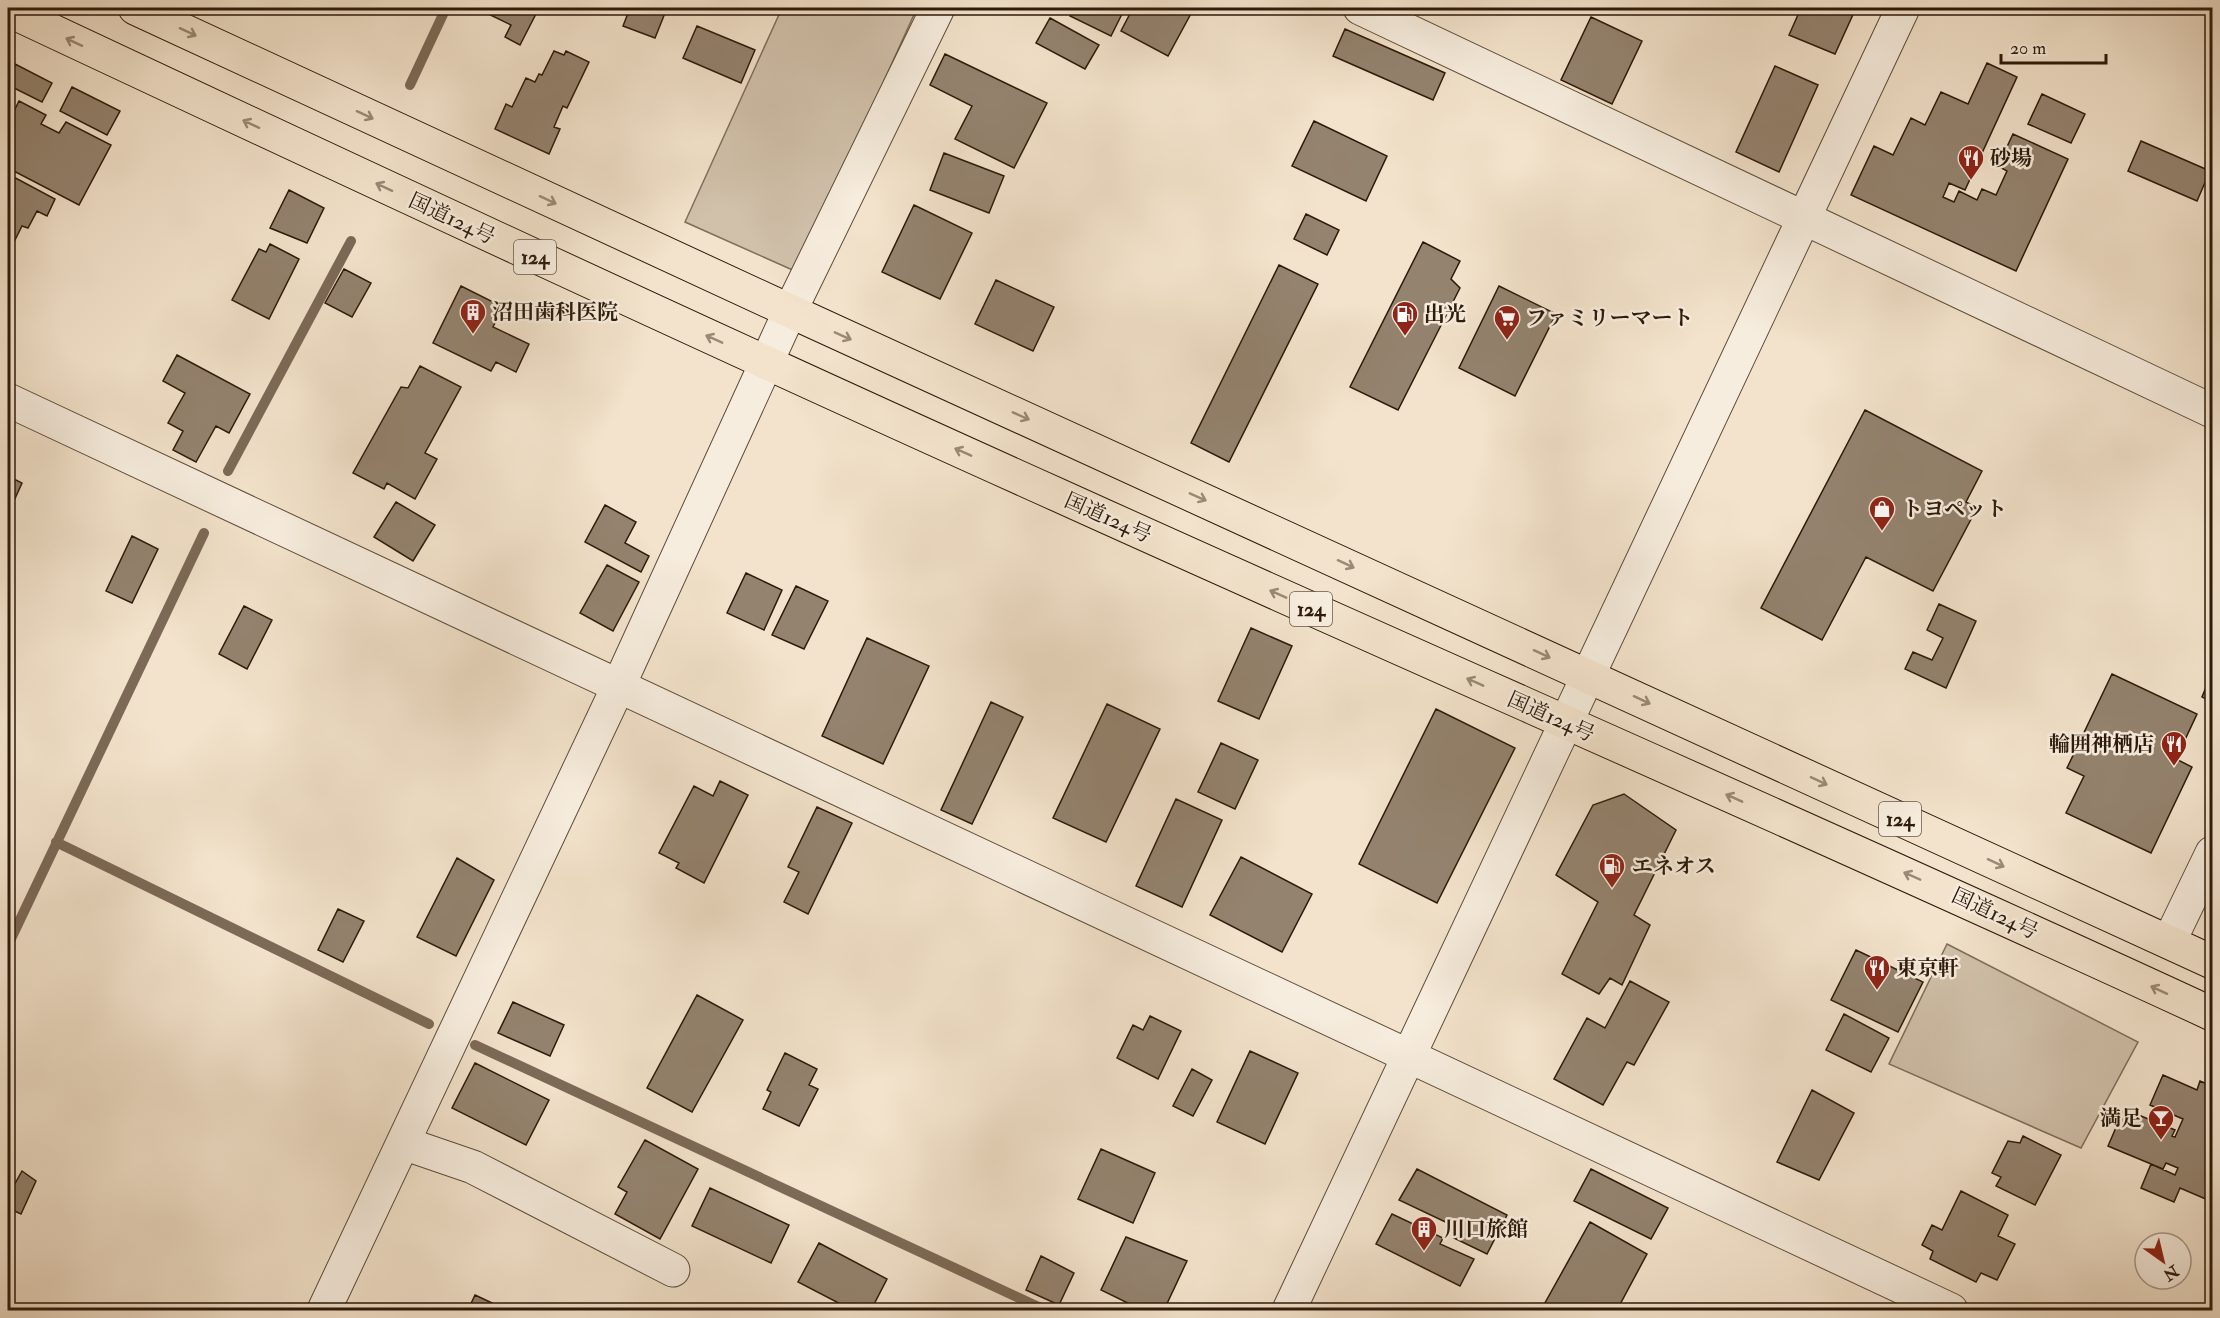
<svg xmlns="http://www.w3.org/2000/svg" width="2220" height="1318" font-family="'IM FELL Double Pica','Noto Serif JP',serif">
	<rect width="100%" height="100%" fill="#f3e3cc"/>
	<filter id="stains"><feTurbulence type="fractalNoise" baseFrequency=".00333" numOctaves="4"/><feColorMatrix values="0 0 0 0 .2 0 0 0 0 .09 0 0 0 0 .02 0 0 0 .5 -.17"/></filter>
	<radialGradient id="worn" r=".72"><stop offset=".6" stop-color="#630" stop-opacity="0"/><stop offset="1" stop-color="#630" stop-opacity=".3"/></radialGradient>
	<path fill="#d1c1ab" stroke="#7f6e5a" stroke-width="1.5" d="M782,8H917L797,272L685,222Z
		M1947,944L2138,1042L2081,1148L1889,1064Z"/>
	<g fill="none" stroke-linecap="round" stroke-linejoin="round">
		<path stroke="#7c6a57" stroke-width="10" d="M410,85L446,8
			M228,471L351,241
			M56,842L429,1024
			M8,945L204,533
			M475,1045L1045,1310"/>
	</g>
	<path fill="#94836f" stroke="#2d1a0a" stroke-width="1.5" d="M476,8H539L520,45L505,37L511,25Z
		M630,8H667L655,38L623,26Z
		M1075,8H1125L1111,36L1070,16Z
		M1133,8H1194L1168,56L1121,31Z
		M1801,8H1856L1835,54L1789,35Z
		M1591,17L1642,41L1612,104L1561,80Z
		M1050,18L1099,45L1085,69L1036,43Z
		M697,26L755,50L741,83L683,58Z
		M1345,29L1445,73L1433,100L1333,56Z
		M554,51L564,55L566,51L589,62L567,108L563,106L554,127L560,129L549,154L495,129L506,104L512,107L526,78L535,82L539,74L542,75Z
		M945,54L1047,103L1014,168L955,139L972,106L930,85Z
		M1987,63L2017,77L1965,190L1949,183L1943,197L1954,202L1959,191L1977,200L1982,189L1996,195L2007,171L1998,166L2013,134L2068,159L2016,271L1851,195L1874,146L1893,155L1911,118L1925,125L1941,92L1968,104Z
		M15,64L52,83L42,102L8,85V78Z
		M1775,66L1818,85L1779,172L1736,152Z
		M72,87L120,111L107,135L60,111Z
		M2042,94L2085,114L2071,143L2028,124Z
		M19,101L46,115L41,124L59,133L66,122L111,145L79,205L8,168V123Z
		M1314,121L1387,156L1366,201L1292,166Z
		M2141,141L2210,171L2197,201L2128,171Z
		M944,153L1004,176L989,213L930,190Z
		M8,174L55,199L47,216L37,211L28,228L22,226L8,254Z
		M289,190L324,208L307,243L270,228Z
		M914,205L972,233L940,299L882,272Z
		M1306,214L1339,230L1327,255L1294,239Z
		M1423,242L1460,261L1451,279L1460,288L1398,410L1350,387Z
		M270,244L299,259L269,319L232,300L259,249L266,252Z
		M1279,265L1318,284L1229,462L1191,443Z
		M344,269L371,283L352,317L325,303Z
		M996,280L1054,307L1033,351L975,324Z
		M461,286L503,307L493,327L529,344L516,372L496,362L491,371L433,343Z
		M1499,286L1556,314L1515,396L1459,368Z
		M177,355L250,394L229,433L216,426L196,462L173,450L183,431L168,423L185,393L163,381Z
		M420,366L461,387L425,453L437,459L415,499L387,483L384,489L353,473L401,387L408,388Z
		M1865,410L1982,471L1966,502L1977,508L1933,591L1866,557L1822,640L1761,608Z
		M8,476L22,483L8,514Z
		M396,502L435,525L413,561L374,537Z
		M605,505L636,522L625,543L649,556L641,572L585,542Z
		M132,536L158,549L132,603L106,591Z
		M607,565L639,582L613,631L580,613Z
		M746,573L782,590L764,630L727,613Z
		M796,586L828,601L804,649L772,635Z
		M1939,604L1976,621L1946,688L1905,669L1913,652L1932,660L1943,638L1927,630Z
		M244,606L272,620L247,669L219,654Z
		M1251,628L1292,646L1259,719L1218,701Z
		M867,638L929,666L883,764L822,736Z
		M2212,673V702L2202,697Z
		M2112,674L2197,714L2176,759L2192,767L2151,853L2066,813L2084,776L2067,768Z
		M991,702L1023,717L972,824L941,810Z
		M1107,704L1160,729L1106,842L1053,818Z
		M1436,709L1515,748L1437,903L1359,864Z
		M1221,743L1258,760L1235,809L1198,792Z
		M720,781L748,795L704,883L676,868L679,863L659,853L694,786L713,796Z
		M1624,794L1676,830L1634,915L1650,925L1622,985L1610,978L1599,994L1562,974L1598,902L1556,875L1593,805Z
		M1176,799L1222,820L1182,907L1136,886Z
		M817,807L852,823L808,914L784,902L799,872L788,867Z
		M1241,857L1312,894L1282,952L1210,915Z
		M457,858L494,880L456,956L417,937Z
		M338,909L364,921L343,962L318,950Z
		M1856,950L1923,982L1898,1032L1831,1000Z
		M1630,981L1669,1002L1634,1065L1627,1062L1603,1105L1554,1079L1587,1018L1605,1028Z
		M697,995L743,1020L692,1112L647,1088Z
		M513,1002L564,1025L550,1056L498,1033Z
		M1844,1014L1889,1038L1871,1072L1826,1050Z
		M1150,1016L1181,1031L1158,1079L1117,1058L1133,1025L1143,1030Z
		M1250,1051L1298,1073L1265,1144L1217,1122Z
		M785,1053L817,1069L809,1085L818,1089L799,1126L763,1109L771,1092L767,1090Z
		M475,1063L549,1100L526,1145L452,1108Z
		M1192,1069L1212,1080L1193,1116L1173,1106Z
		M2163,1075L2197,1090L2200,1081L2212,1086V1190L2208,1200L2180,1188L2174,1202L2141,1188L2151,1164L2175,1175L2178,1168L2166,1163L2163,1169L2108,1146L2124,1109L2175,1130L2172,1136L2175,1137L2183,1119L2150,1105Z
		M1812,1090L1854,1113L1819,1180L1777,1162Z
		M2023,1136L2061,1155L2035,1205L1996,1186L2001,1177L1992,1173L2008,1141L2020,1143Z
		M645,1140L698,1169L660,1239L615,1214L627,1192L618,1187Z
		M1101,1149L1155,1173L1133,1223L1078,1199Z
		M1417,1169L1507,1215L1487,1254L1454,1238L1456,1227L1399,1200Z
		M1591,1169L1668,1208L1651,1239L1574,1201Z
		M22,1171L36,1181L21,1214L8,1208V1196Z
		M710,1188L789,1225L771,1263L692,1226Z
		M1961,1191L2008,1215L1998,1236L2015,1244L1997,1280L1981,1273L1976,1282L1930,1259L1933,1251L1922,1245L1932,1225L1942,1230Z
		M1392,1214L1443,1238L1440,1244L1474,1259L1460,1286L1376,1244Z
		M1590,1222L1647,1254L1617,1310H1541Z
		M1126,1237L1187,1261L1164,1310H1142L1101,1290Z
		M819,1243L887,1279L871,1310H852L798,1282Z
		M1041,1256L1074,1273L1059,1305L1026,1290Z
		M475,1295L507,1310H468Z"/>
	<g fill="none" stroke-linecap="round" stroke-linejoin="round">
		<g stroke="#5e4c3a" stroke-width="35">
			<path id="minor" d="M1360,8L2212,411
				M8,400L1951,1310
				M2169,942L2212,853
				M403,1143L473,1167L673,1270
				M324,1310L619,685L790,311L938,8
				M1289,1310L1903,8"/>
		</g>
		<g stroke="#2d1a0a" stroke-width="35">
			<path id="highway" d="M135,8L790,311L2212,962
				M8,10C357,174 706,337 1058,495C1442,669 1830,837 2212,1014"/>
		</g>
		<use href="#minor" stroke="#f7edde" stroke-width="33"/>
		<use href="#highway" stroke="#f3e3cc" stroke-width="33"/>
	</g>
	<defs><path id="oneway-shaft" d="M-6 0H5M1.5-3L5.5 0L1.5 3" fill="none" stroke-width="1.6" stroke-linecap="round" stroke-linejoin="round" transform="scale(1.5)"/></defs>
	<g stroke="#9a8975">
		<use href="#oneway-shaft" transform="translate(188 32) rotate(25)"/>
		<use href="#oneway-shaft" transform="translate(74 42) rotate(-155)"/>
		<use href="#oneway-shaft" transform="translate(365 115) rotate(25)"/>
		<use href="#oneway-shaft" transform="translate(251 124) rotate(-155)"/>
		<use href="#oneway-shaft" transform="translate(384 187) rotate(-155)"/>
		<use href="#oneway-shaft" transform="translate(548 200) rotate(25)"/>
		<use href="#oneway-shaft" transform="translate(843 336) rotate(24)"/>
		<use href="#oneway-shaft" transform="translate(714 339) rotate(-156)"/>
		<use href="#oneway-shaft" transform="translate(1021 416) rotate(24)"/>
		<use href="#oneway-shaft" transform="translate(963 452) rotate(-156)"/>
		<use href="#oneway-shaft" transform="translate(1198 497) rotate(24)"/>
		<use href="#oneway-shaft" transform="translate(1346 564) rotate(25)"/>
		<use href="#oneway-shaft" transform="translate(1278 594) rotate(-156)"/>
		<use href="#oneway-shaft" transform="translate(1542 654) rotate(25)"/>
		<use href="#oneway-shaft" transform="translate(1475 682) rotate(-156)"/>
		<use href="#oneway-shaft" transform="translate(1642 700) rotate(25)"/>
		<use href="#oneway-shaft" transform="translate(1819 781) rotate(25)"/>
		<use href="#oneway-shaft" transform="translate(1734 798) rotate(-156)"/>
		<use href="#oneway-shaft" transform="translate(1996 863) rotate(25)"/>
		<use href="#oneway-shaft" transform="translate(1912 876) rotate(-156)"/>
		<use href="#oneway-shaft" transform="translate(2159 990) rotate(-155)"/>
	</g>
	<defs>
		<g id="restaurant-pin" transform="scale(1.35)"><path d="M0 17L-7.5 6A9.5 9.5 0 1 1 7.5 6Z" fill="#8f2418" stroke="#f7edde"/><path d="M-5-6h1v4h1v-4h1v4h1v-4h1v5L-1.5 .5V6h-2V.5L-5-1ZM5-6V6H3V1.5H1.5Q1.5-4 5-6Z" fill="#fff"/></g>
		<g id="building-pin" transform="scale(1.35)"><path d="M0 17L-7.5 6A9.5 9.5 0 1 1 7.5 6Z" fill="#8f2418" stroke="#f7edde"/><path d="M-4-6H4V6H1V3H-1V6H-4ZM-2.5-4.3h1.7v1.8h-1.7ZM.8-4.3h1.7v1.8H.8ZM-2.5-1h1.7V.8h-1.7ZM.8-1h1.7V.8H.8Z" fill="#fff"/></g>
		<g id="fuel-pin" transform="scale(1.35)"><path d="M0 17L-7.5 6A9.5 9.5 0 1 1 7.5 6Z" fill="#8f2418" stroke="#f7edde"/><path d="M-5.5-6h7V0h2V4h1.3V-2.5L3-4.5l.8-.8L6-3V5H2.5V1h-1V6h-7ZM-4.2-4.7v3.2H.2V-4.7Z" fill="#fff"/></g>
		<g id="supermarket-pin" transform="scale(1.35)"><path d="M0 17L-7.5 6A9.5 9.5 0 1 1 7.5 6Z" fill="#8f2418" stroke="#f7edde"/><path d="M-6-5.5h2.5l.6 2H6L4.5 2H-2.5L-4.4-4H-6ZM-1.5 3.2a1.3 1.3 0 1 0 .1 0ZM3 3.2a1.3 1.3 0 1 0 .1 0Z" fill="#fff"/></g>
		<g id="shop-pin" transform="scale(1.35)"><path d="M0 17L-7.5 6A9.5 9.5 0 1 1 7.5 6Z" fill="#8f2418" stroke="#f7edde"/><path d="M-5-2.5h2.3a2.7 3.5 0 0 1 5.4 0H5L5.5 6h-11ZM-1.5-2.5h3a1.5 2.3 0 0 0-3 0Z" fill="#fff"/></g>
		<g id="bar-pin" transform="scale(1.35)"><path d="M0 17L-7.5 6A9.5 9.5 0 1 1 7.5 6Z" fill="#8f2418" stroke="#f7edde"/><path d="M-6-5H6L.8 .8V4.5H3.5V6h-7V4.5H-.8V.8Z" fill="#fff"/></g>
	</defs>
	<g fill-rule="evenodd">
		<use href="#restaurant-pin" x="1971" y="158"/>
		<use href="#building-pin" x="473" y="312"/>
		<use href="#fuel-pin" x="1405" y="314"/>
		<use href="#supermarket-pin" x="1507" y="318"/>
		<use href="#shop-pin" x="1882" y="509"/>
		<use href="#restaurant-pin" x="2174" y="744"/>
		<use href="#fuel-pin" x="1612" y="866"/>
		<use href="#restaurant-pin" x="1877" y="968"/>
		<use href="#bar-pin" x="2161" y="1118"/>
		<use href="#building-pin" x="1424" y="1229"/>
	</g>
	<g text-anchor="middle" dominant-baseline="central" stroke-width="5" stroke-linejoin="round" paint-order="stroke">
		<g fill="#f7edde" stroke="#6a594a" stroke-width="1.5">
			<rect x="514" y="240" width="42" height="34" rx="4.5"/>
			<rect x="1290" y="592" width="42" height="34" rx="4.5"/>
			<rect x="1879" y="802" width="42" height="34" rx="4.5"/>
		</g>
		<g font-size="20" font-weight="bold" fill="#2d1a0a">
			<text x="535" y="257">124</text>
			<text x="1311" y="609">124</text>
			<text x="1900" y="819">124</text>
		</g>
		<g font-size="21" font-weight="bold" fill="#2d1a0a" stroke="#f7edde" text-anchor="start">
			<text x="1990" y="158">砂場</text>
			<text x="492" y="312">沼田歯科医院</text>
			<text x="1424" y="314">出光</text>
			<text x="1526" y="318">ファミリーマート</text>
			<text x="1902" y="509">トヨペット</text>
			<text x="2154" y="744" text-anchor="end">輪囲神栖店</text>
			<text x="1632" y="866">エネオス</text>
			<text x="1896" y="968">東京軒</text>
			<text x="2142" y="1118" text-anchor="end">満足</text>
			<text x="1444" y="1229">川口旅館</text>
		</g>
		<g font-size="21" fill="#2d1a0a" stroke="#f7edde">
			<text transform="translate(452 219) rotate(25)">国道124号</text>
			<text transform="translate(1108 518) rotate(24)">国道124号</text>
			<text transform="translate(1551 717) rotate(24)">国道124号</text>
			<text transform="translate(1995 914) rotate(25)">国道124号</text>
		</g>
	</g>
	<rect width="2220" height="1318" fill="none" stroke="#f3e3cc" stroke-width="30"/>
	<rect x="9" y="9" width="2202" height="1300" fill="none" stroke="#2d1a0a" stroke-width="3"/>
	<rect x="15" y="15" width="2190" height="1288" fill="none" stroke="#2d1a0a" stroke-width="1.5"/>
	<g transform="translate(2163 1261) rotate(146)"><circle r="28" fill="#f7edde" stroke="#a69989" stroke-width="1.5"/>
	<path d="M0-4.5L10 22L0 15L-10 22Z" fill="#8f2418"/>
	<text y="-9" font-size="16" font-weight="bold" text-anchor="middle" fill="#2d1a0a">N</text>
	</g>
	<path d="M2001 54v9h105v-9" fill="none" stroke="#2d1a0a" stroke-width="3"/>
	<text x="2010" y="54" font-size="18" fill="#2d1a0a" stroke="#f7edde" stroke-width="4.5" paint-order="stroke">20 m</text>
	<rect width="100%" height="100%" filter="url(#stains)"/>
	<rect width="100%" height="100%" fill="url(#worn)"/>
</svg>
